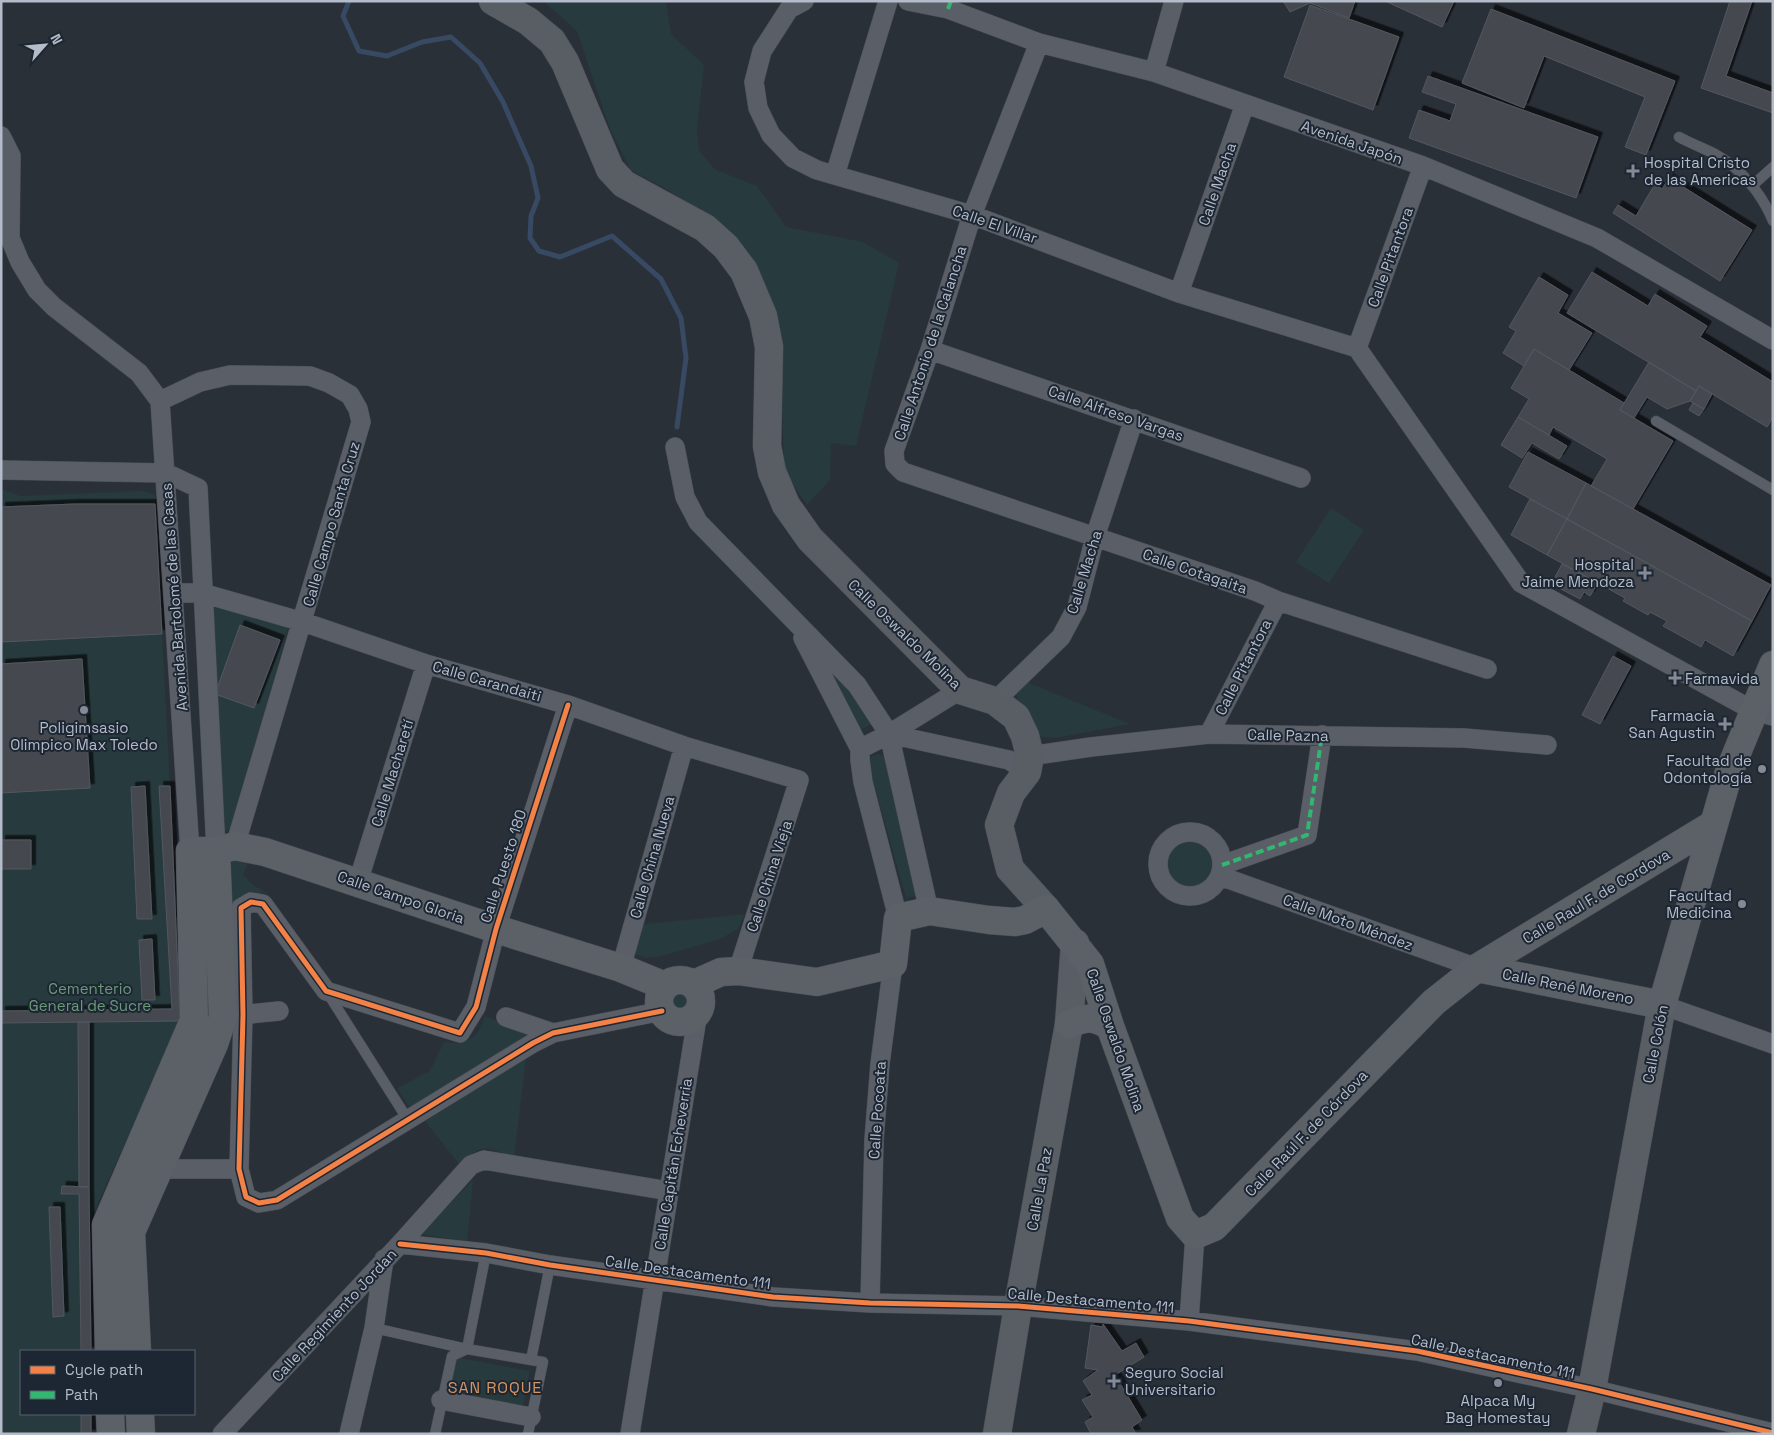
<svg xmlns="http://www.w3.org/2000/svg" width="1774" height="1435" font-family="'Space Grotesk',sans-serif">
	<defs>
		<filter id="shadow"><feDropShadow dx="4.5" dy="-4.5" stdDeviation="0" flood-color="#0009"/></filter>
	</defs>
	<rect width="100%" height="100%" fill="#2a3038"/>
	<path fill="#273a3e" d="M543,1H666L671,34L704,65L697,130L699,150L714,169L757,186L786,227L863,242L899,263L856,446L831,443L830,480L807,505L784,471L780,329L756,266L722,225L668,190L631,170L610,129L577,31Z
		M1,489L20,496L143,491L155,495L170,786L180,1021L89,1223L91,1351H21V1414H91V1434H1Z
		M1331,508L1364,530L1329,583L1296,562Z
		M217,606L277,622L288,628L235,822L223,836L211,613Z
		M832,669L875,722L859,731L829,672Z
		M1024,681L1130,724L1056,738L1035,736L1016,695Z
		M878,754L885,757L916,896L906,898L868,762L872,756Z
		M1164 865a25 25 0 1 1 50 0a25 25 0 1 1-50 0Z
		M251,857L243,875L253,885L267,893L248,892L237,901V1008L229,865L238,858Z
		M745,914L738,929L720,939L662,956L645,958L633,953L638,925Z
		M667 1001a13 13 0 1 1 26 0a13 13 0 1 1-26 0Z
		M484,1016L530,1034L414,1107L408,1105L397,1088L430,1071L444,1042C449,1042 456,1044 461,1043C474,1040 483,1028 484,1016Z
		M526,1058L514,1157C485,1148 484,1141 460,1165L425,1121Z
		M473,1180L467,1242L421,1234Z
		M455,1357L530,1371L523,1406L449,1392Z"/>
	<g fill="none" stroke-linecap="round" stroke-linejoin="round">
		<path stroke="#384963" stroke-width="5" d="M349,1L343,16L359,51L387,56L422,42L451,37L480,63L503,102L531,166L538,198L531,216L530,238L539,251L560,257L612,236L661,279L681,318L686,358L677,427"/>
	</g>
	<path fill="#444950" stroke="#52575f" filter="url(#shadow)" d="M1283,1H1355L1349,18L1310,3L1290,12Z
		M1385,1H1454L1442,27Z
		M1730,1H1752L1726,76L1773,93V113L1701,88Z
		M1310,5L1399,37L1373,110L1284,77Z
		M1491,9L1675,81L1646,155L1625,147L1645,97L1544,56L1524,108L1462,83Z
		M1428,76L1598,137L1576,198L1409,138L1419,110L1450,121L1456,104L1422,92Z
		M1669,178L1752,230L1720,281L1613,213L1618,205L1636,216L1655,184L1662,189Z
		M1592,272L1648,306L1655,294L1707,326L1700,337L1773,382V417L1767,427L1699,386L1696,391L1567,313Z
		M1539,277L1568,295L1558,313L1592,333L1569,370L1534,349L1524,366L1503,353L1516,331L1509,327Z
		M1534,349L1624,403L1620,410L1673,441L1633,509L1591,486L1607,459L1553,427L1549,435L1518,417L1529,399L1511,388Z
		M1649,362L1696,391L1690,401L1667,409L1647,397L1634,418L1620,410Z
		M1699,386L1712,394L1704,409L1690,401Z
		M1693,403L1704,409L1699,416L1689,410Z
		M1518,417L1567,446L1559,459L1532,443L1522,458L1501,445Z
		M1528,452L1586,483L1567,519L1509,487Z
		M1586,483L1771,585L1752,621L1567,519Z
		M1530,499L1567,519L1547,555L1511,535Z
		M75,504H155L162,634L1,642V507Z
		M1567,519L1752,621L1733,656L1705,640L1701,647L1663,626L1667,621L1650,612L1648,615L1623,601L1625,598L1547,555Z
		M1562,564L1598,583L1590,596L1584,592L1580,599L1559,588L1563,581L1555,577Z
		M240,625L280,640L254,708L215,694Z
		M1613,656L1631,666L1600,724L1582,715Z
		M82,659L90,788L1,793V664Z
		M145,786L152,919H137L131,787Z
		M159,786H170L180,1021L1,1023V1011L172,1009Z
		M1,840H31V869H1Z
		M152,939L155,1000H142L139,940Z
		M78,1022H89V1187H79Z
		M62,1186L89,1187L91,1351H81L79,1194H61Z
		M49,1207H60L64,1316L53,1317Z
		M1103,1324L1122,1351L1136,1343L1144,1357L1115,1375L1142,1420L1132,1427L1136,1434H1091L1085,1422L1093,1417L1082,1400L1092,1395L1083,1381L1098,1370L1085,1368L1091,1325L1103,1327Z
		M81,1414H91V1434H81Z"/>
	<g fill="none" stroke-linecap="round" stroke-linejoin="round">
		<g stroke="#484c53" stroke-width="11">
			<path id="lane" d="M1679,137C1690,143 1703,148 1715,154C1741,168 1762,194 1773,221
				M1753,185L1773,167
				M1656,421L1773,490
				M327,992L408,1120
				M374,1328L467,1349L531,1360
				M435,1434L452,1356L467,1349L486,1253
				M528,1434L543,1362L531,1360L550,1265"/>
		</g>
		<g stroke="#484c53" stroke-width="20">
			<path id="street" d="M804,1L789,9L762,51L754,82L758,108L771,135L793,158L817,170L972,215L1179,293L1357,348
				M908,1L948,9L1039,43L1154,72L1423,166L1597,238L1773,340
				M1039,43L972,215L930,350L894,451L895,464L903,472L1255,591L1278,601L1487,669
				M1154,72L1174,1
				M1,136L11,156L10,238L20,262L37,290L54,307L139,373L160,401L190,851
				M835,175L888,1
				M1179,293L1245,104
				M1357,348L1521,583L1754,711L1773,716
				M1357,348L1423,166
				M930,350L1301,478
				M160,401L200,382L230,375L310,376L329,383L350,395L358,409L361,422L235,846
				M675,447L685,497L698,522L857,685L889,734L929,911
				M1,470L166,473L198,488L216,851
				M174,593H202L303,622L426,664L568,705L684,746L799,780L738,971
				M803,638L860,749V760L863,782L898,918
				M995,701L1061,637L1077,607L1095,537L1134,419
				M568,705L496,929L476,1007L460,1033L326,991L263,904L251,902L241,908L243,1015L239,1169L246,1197L259,1203L277,1200L533,1043L553,1033L662,1011
				M889,734L1009,760L1027,772
				M1209,734L1278,601
				M860,749L889,734L960,690
				M1030,756L1091,747L1209,734L1464,738L1547,745
				M1158 864a32 32 0 1 1 64 0a32 32 0 1 1-64 0Z
				M1222,865L1307,835L1322,735
				M1220,876L1477,968
				M358,882L426,664
				M621,968L684,746
				M1662,1005L1773,1044
				M230,1016L279,1011
				M506,1017L553,1033
				M158,1169H239
				M400,1244L486,1253L550,1265L773,1297L870,1303L1018,1306L1189,1321L1417,1351L1592,1389L1773,1433
				M870,1303L874,1140L880,1064L893,964
				M1189,1321L1195,1235
				M441,1400L531,1417
				M222,1434L400,1244L471,1165L484,1160L669,1191
				M349,1434L374,1328L384,1259
				M630,1434L698,1012"/>
		</g>
		<g stroke="#484c53" stroke-width="29">
			<path id="secondary" d="M493,1L528,21L552,41L565,62L610,169L624,184L705,228L726,247L744,271L763,316L769,347L767,446L772,472L786,505L810,539L960,690L995,701L1016,717L1025,736L1030,756L1027,772L1011,793L999,825L1010,869L1046,909
				M997,1434L1018,1306L1069,1024L1075,943
				M1581,1434L1592,1389L1662,1005"/>
		</g>
		<g stroke="#484c55" stroke-width="29">
			<path id="primary" d="M1477,968L1662,1005L1729,772L1773,665
				M659 1001a21 21 0 1 1 42 0a21 21 0 1 1-42 0Z
				M694,984L721,972L738,971L817,982L893,964L898,918L929,911L989,920L1015,922L1025,920L1046,909L1090,964L1110,1026L1180,1218L1195,1235L1214,1227L1434,1002L1477,968L1714,824
				M1069,1024C1088,1017 1092,1016 1110,1026
				M109,1351L106,1225L194,1020L190,851H216L235,846L265,852L496,929L621,968L665,986
				M137,1351L131,1232L214,1044L223,1017L216,851
				M110,1414L111,1434
				M140,1414L141,1434"/>
		</g>
		<use href="#lane" stroke="#5a5e66" stroke-width="10"/>
		<use href="#street" stroke="#5a5e66" stroke-width="19"/>
		<use href="#secondary" stroke="#595d64" stroke-width="28"/>
		<use href="#primary" stroke="#5c6168" stroke-width="28"/>
		<path stroke="#33b770" stroke-width="4" stroke-dasharray="8 4" stroke-linecap="butt" d="M948,9L951,1
			M1222,865L1307,835L1322,735"/>
		<g stroke="#1d2633" stroke-width="8">
			<path id="cycleway" d="M568,705L496,929L476,1007L460,1033L326,991L263,904L251,902L241,908L243,1015L239,1169L246,1197L259,1203L277,1200L533,1043L553,1033L662,1011
				M400,1244L486,1253L550,1265L773,1297L870,1303L1018,1306L1189,1321L1417,1351L1592,1389L1773,1433"/>
		</g>
		<use href="#cycleway" stroke="#f48246" stroke-width="5"/>
	</g>
	<g fill="#848b96" stroke="#1d2633" stroke-width="2">
		<path d="M1630.5 163.5h5v5h5v5h-5v5h-5v-5h-5v-5h5z"/>
		<path d="M1642.5 565.5h5v5h5v5h-5v5h-5v-5h-5v-5h5z"/>
		<path d="M1672.5 670.5h5v5h5v5h-5v5h-5v-5h-5v-5h5z"/>
		<circle cx="84" cy="710" r="5"/>
		<path d="M1722.5 716.5h5v5h5v5h-5v5h-5v-5h-5v-5h5z"/>
		<circle cx="1762" cy="769" r="5"/>
		<circle cx="1742" cy="904" r="5"/>
		<path d="M1111.5 1373.5h5v5h5v5h-5v5h-5v-5h-5v-5h5z"/>
		<circle cx="1498" cy="1383" r="5"/>
	</g>
	<g text-anchor="middle" dominant-baseline="central" stroke-width="4" stroke-linejoin="round" paint-order="stroke">
		<g font-size="15" fill="#b4bcc9" stroke="#1d2633">
			<text transform="translate(1352 142) rotate(19)">Avenida Japón</text>
			<text transform="translate(1217 184) rotate(-71)">Calle Macha</text>
			<text transform="translate(995 224) rotate(19)">Calle El Villar</text>
			<text transform="translate(1390 257) rotate(-70)">Calle Pitantora</text>
			<text transform="translate(930 343) rotate(-72)">Calle Antonio de la Calancha</text>
			<text transform="translate(1116 413) rotate(19)">Calle Alfreso Vargas</text>
			<text transform="translate(331 524) rotate(-74)">Calle Campo Santa Cruz</text>
			<text transform="translate(1195 571) rotate(19)">Calle Cotagaita</text>
			<text transform="translate(1084 572) rotate(-73)">Calle Macha</text>
			<text transform="translate(174 597) rotate(-94)">Avenida Bartolomé de las Casas</text>
			<text transform="translate(905 634) rotate(44)">Calle Oswaldo Molina</text>
			<text transform="translate(1243 667) rotate(-63)">Calle Pitantora</text>
			<text transform="translate(487 681) rotate(16)">Calle Carandaiti</text>
			<text transform="translate(1288 735) rotate(1)">Calle Pazna</text>
			<text transform="translate(392 773) rotate(-73)">Calle Macharetí</text>
			<text transform="translate(652 857) rotate(-74)">Calle China Nueva</text>
			<text transform="translate(503 866) rotate(-72)">Calle Puesto 180</text>
			<text transform="translate(769 876) rotate(-72)">Calle China Vieja</text>
			<text transform="translate(1596 896) rotate(-31)">Calle Raul F. de Cordova</text>
			<text transform="translate(401 897) rotate(19)">Calle Campo Gloria</text>
			<text transform="translate(1348 922) rotate(20)">Calle Moto Méndez</text>
			<text transform="translate(1568 986) rotate(11)">Calle René Moreno</text>
			<text transform="translate(1116 1040) rotate(71)">Calle Oswaldo Molina</text>
			<text transform="translate(1655 1044) rotate(-79)">Calle Colón</text>
			<text transform="translate(877 1110) rotate(-86)">Calle Pocoata</text>
			<text transform="translate(1306 1133) rotate(-46)">Calle Raúl F. de Córdova</text>
			<text transform="translate(673 1164) rotate(-81)">Calle Capitán Echeverria</text>
			<text transform="translate(1039 1189) rotate(-80)">Calle La Paz</text>
			<text transform="translate(688 1272) rotate(8)">Calle Destacamento 111</text>
			<text transform="translate(1091 1300) rotate(5)">Calle Destacamento 111</text>
			<text transform="translate(334 1315) rotate(-47)">Calle Regimiento Jordan</text>
			<text transform="translate(1493 1356) rotate(12)">Calle Destacamento 111</text>
		</g>
		<g font-size="15" fill="#b4bcc9" stroke="#1d2633" text-anchor="end">
			<text x="1644" y="162" text-anchor="start">Hospital Cristo<tspan x="1644" dy="17">de las Americas</tspan></text>
			<text x="1634" y="564">Hospital<tspan x="1634" dy="17">Jaime Mendoza</tspan></text>
			<text x="1685" y="678" text-anchor="start">Farmavida</text>
			<text x="1715" y="715">Farmacia<tspan x="1715" dy="17">San Agustin</tspan></text>
			<text x="84" y="727" text-anchor="middle">Poligimsasio<tspan x="84" dy="17">Olimpico Max Toledo</tspan></text>
			<text x="1752" y="760">Facultad de<tspan x="1752" dy="17">Odontología</tspan></text>
			<text x="1732" y="895">Facultad<tspan x="1732" dy="17">Medicina</tspan></text>
			<text x="1125" y="1372" text-anchor="start">Seguro Social<tspan x="1125" dy="17">Universitario</tspan></text>
			<text x="1498" y="1400" text-anchor="middle">Alpaca My<tspan x="1498" dy="17">Bag Homestay</tspan></text>
		</g>
		<g font-size="15" fill="#6b9a76" stroke="#1d2633">
			<text x="90" y="988">Cementerio<tspan x="90" dy="17">General de Sucre</tspan></text>
		</g>
		<g font-size="16" letter-spacing="1" fill="#d59563" stroke="#1d2633">
			<text x="495" y="1387">SAN ROQUE</text>
		</g>
	</g>
	<rect width="1774" height="1435" fill="none" stroke="#b4bcc9" stroke-width="5"/>
	<rect x="20" y="1350" width="175" height="65" fill="#1d2633" stroke="#59626f"/>
	<rect x="30" y="1366" width="25" height="8" fill="#f48246" stroke="#59626f"/>
	<text x="65" y="1375" font-size="15" fill="#b4bcc9">Cycle path</text>
	<rect x="30" y="1391" width="25" height="8" fill="#33b770" stroke="#59626f"/>
	<text x="65" y="1400" font-size="15" fill="#b4bcc9">Path</text>
	<g transform="translate(45 45) rotate(63)" stroke="#1d2633" stroke-width="4" paint-order="stroke">
	<path d="M0-4L9 19L0 12L-9 19Z" fill="#b4bcc9"/>
	<text y="-8" font-size="14" font-weight="bold" text-anchor="middle" fill="#b4bcc9">N</text>
	</g>
</svg>
